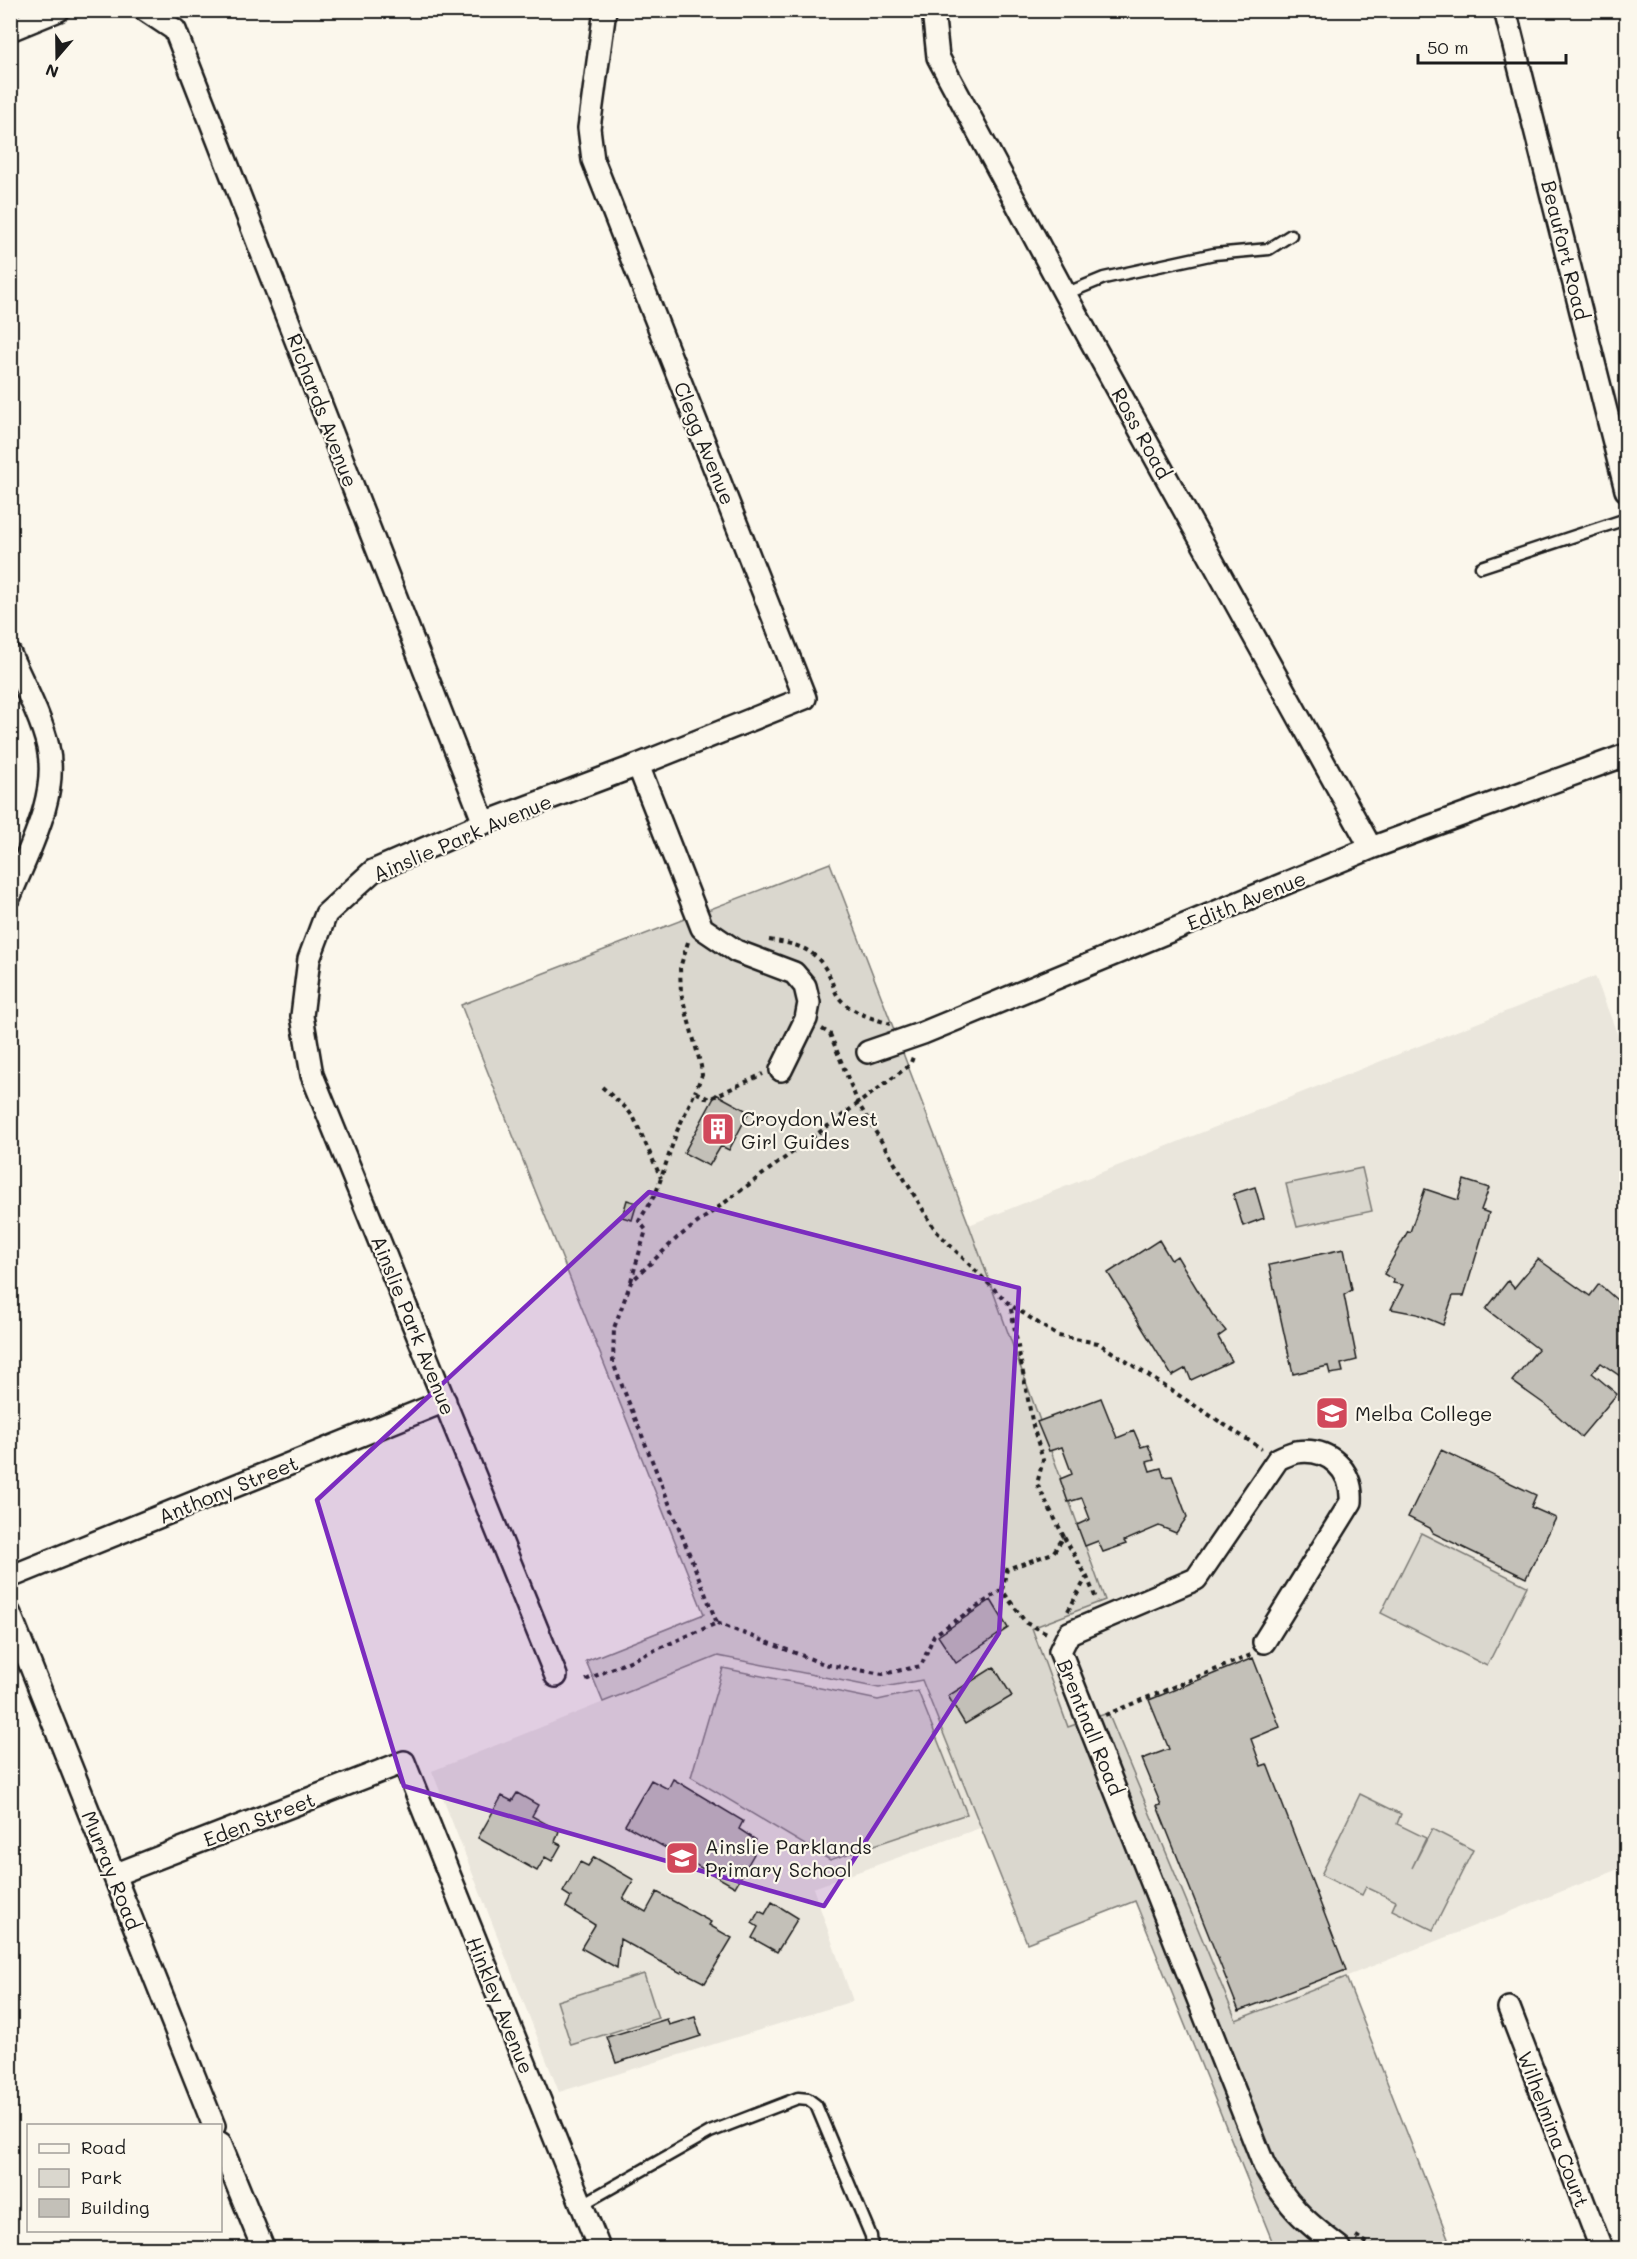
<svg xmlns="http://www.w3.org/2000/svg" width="1637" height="2259" font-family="Mali,sans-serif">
	<rect width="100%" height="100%" fill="#fbf7ec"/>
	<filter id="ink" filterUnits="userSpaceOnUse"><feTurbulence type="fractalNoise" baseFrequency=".0167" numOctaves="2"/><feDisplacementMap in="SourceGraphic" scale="12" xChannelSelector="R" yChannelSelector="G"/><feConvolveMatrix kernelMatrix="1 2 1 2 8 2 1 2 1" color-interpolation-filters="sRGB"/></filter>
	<g filter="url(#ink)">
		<path fill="#eae6dc" d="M1595,976L1626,1057V1866L1236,2020L1108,1713L1068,1727L1032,1628L1104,1600L969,1225Z
			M718,1656L879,1688L922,1679L980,1828L813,1888L853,2001L559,2092L432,1771Z"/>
		<path fill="#dad7ce" stroke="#7b7a75" stroke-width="1.5" d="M830,863L969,1225L1105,1600L1032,1628L1068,1727L1108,1713L1236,2020L1346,1977L1452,2248H1275L1135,1901L1027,1943L922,1680L879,1688L718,1656L603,1702L586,1661L704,1614L461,1005Z
			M1362,1168L1372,1211L1297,1227L1286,1184Z
			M1421,1533L1527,1586L1487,1666L1381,1613Z
			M723,1668L878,1700L918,1691L967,1814L830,1860L691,1777Z
			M1360,1794L1401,1814L1397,1824L1426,1838L1412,1868L1432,1829L1473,1850L1433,1930L1392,1910L1396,1901L1366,1887L1362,1895L1321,1875Z
			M644,1974L658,2018L571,2045L557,2001Z"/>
		<path fill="#c3c0b8" stroke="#1c1c1c" stroke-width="1.5" d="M716,1094L749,1112L729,1150L721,1146L709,1166L684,1153Z
			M1464,1180L1489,1188L1481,1210L1489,1213L1464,1296H1453L1443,1325L1417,1314L1391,1309L1403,1285L1393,1283L1394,1280L1384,1274L1408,1231L1410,1232L1425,1189L1458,1200Z
			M1255,1187L1264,1218L1243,1226L1233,1194Z
			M627,1200L637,1203L632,1220L622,1217Z
			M1159,1240L1171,1260L1177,1256L1212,1314L1226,1331L1218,1337L1232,1361L1191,1380L1186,1368L1172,1376L1108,1273Z
			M1344,1249L1352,1290L1344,1295L1357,1360L1341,1364L1343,1372L1330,1374L1328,1366L1293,1374L1269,1265Z
			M1538,1259L1590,1296L1599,1284L1626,1308V1380L1601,1363L1592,1373L1617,1394L1581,1437L1547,1406L1512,1381L1538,1349L1486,1309L1508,1281L1514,1288Z
			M1101,1398L1117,1438L1134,1431L1141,1447L1148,1445L1154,1460L1147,1462L1150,1471L1161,1468L1164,1477L1172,1476L1187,1517L1176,1533L1159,1526L1124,1541L1126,1544L1103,1552L1098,1541L1085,1546L1077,1525L1090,1519L1082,1498L1068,1502L1060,1479L1072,1474L1062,1447L1049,1451L1037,1422Z
			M1441,1450L1536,1495L1531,1507L1556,1518L1526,1578L1433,1533L1430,1528L1408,1517Z
			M991,1600L1008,1628L956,1663L938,1636Z
			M1253,1658L1280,1727L1251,1739L1261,1766L1267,1764L1346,1970L1239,2011L1157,1806L1161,1805L1142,1759L1169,1749L1149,1700Z
			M994,1667L1012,1696L965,1724L948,1696Z
			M673,1779L743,1821L739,1829L756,1840L750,1851L754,1854L735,1887L625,1825L651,1780L668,1789Z
			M517,1793L538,1805L532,1816L559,1831L555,1842L561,1845L552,1861L545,1857L537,1871L478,1838L502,1796L512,1801Z
			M594,1857L634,1880L623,1899L646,1912L657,1892L711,1922L709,1925L732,1938L705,1983L682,1971L681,1973L620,1939L617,1968L581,1948L595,1925L566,1907L571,1897L563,1892L580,1862L588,1866Z
			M772,1902L798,1918L777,1952L752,1938L758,1927L752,1923L759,1911L765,1914Z
			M695,2017L701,2036L616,2063L607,2037L667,2019L669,2025Z"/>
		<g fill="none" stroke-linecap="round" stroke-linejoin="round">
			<g stroke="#1c1c1c" stroke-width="15">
				<path id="service" d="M1065,294L1104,278L1214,254L1269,249L1291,235
					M1481,567L1626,519
					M581,2205L710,2132L798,2098L808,2099L816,2105L871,2236L872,2248"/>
			</g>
			<g stroke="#1c1c1c" stroke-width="26">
				<path id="minor" d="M145,10L175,30L484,823
					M605,10L589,128L593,160L805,698L638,765
					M933,10L938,57L1065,294L1371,848
					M1505,10L1626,490
					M10,30L59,10
					M10,654C22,681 42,719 48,747C59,797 28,851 10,896
					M868,1052L923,1033L1371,848L1626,755
					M10,1577L445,1401
					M10,1614L214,2126
					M1264,1642L1351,1502C1353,1470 1329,1447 1296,1452C1290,1453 1283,1457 1278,1459L1196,1579L1069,1633L1060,1651L1264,2165C1286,2204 1304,2221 1340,2248
					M556,1676L312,1075L302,1016L309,959L326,914L373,871L484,823L638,765L702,928L736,951L794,973L805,986L809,1003L806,1019L781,1070
					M114,1875L404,1762L599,2248
					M1509,2008L1601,2248
					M220,2143L263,2248"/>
			</g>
			<path stroke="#1c1c1c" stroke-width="4" stroke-dasharray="4.5 4.5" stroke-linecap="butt" d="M769,940C795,944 814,947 828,973C832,979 833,988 837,995C848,1012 872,1018 890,1024
				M688,942L680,968L681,993L701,1066L702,1075L695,1092
				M822,1029L830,1034L858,1103L936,1231L1009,1304L1058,1336L1098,1343L1262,1449
				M602,1087L627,1109L634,1118L661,1178
				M631,1281L646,1230L639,1221L656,1193L677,1131L695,1092L709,1099L763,1074
				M1064,1537L1087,1577L1097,1601
				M1002,1590L1007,1569L1053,1553L1064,1537L1037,1484L1043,1460L1033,1426L1010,1304
				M1068,1611L1086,1578
				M717,1623L824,1664L883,1674L921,1666L934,1635L1002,1590L1026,1623L1047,1633
				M586,1680L717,1623L613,1363L614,1328L631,1282L677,1238L910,1065L913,1057
				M1105,1715L1251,1655
				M1356,2236L1375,2248"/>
			<use href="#service" stroke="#fbf7ec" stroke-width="10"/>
			<use href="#minor" stroke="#fbf7ec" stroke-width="21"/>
		</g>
	</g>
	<path fill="#7b2cbf" fill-opacity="0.2" stroke="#7b2cbf" stroke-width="4.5" stroke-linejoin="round" d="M649,1192L1019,1288L999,1633L824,1906L404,1786L317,1500Z"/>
	<defs>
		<g id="building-square" transform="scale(1.725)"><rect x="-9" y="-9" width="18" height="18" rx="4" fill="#d1495b" stroke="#fbf7ec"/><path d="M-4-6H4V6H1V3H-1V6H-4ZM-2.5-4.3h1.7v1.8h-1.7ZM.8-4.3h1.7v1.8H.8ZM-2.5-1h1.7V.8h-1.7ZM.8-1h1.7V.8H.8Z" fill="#fff"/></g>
		<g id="school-square" transform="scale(1.725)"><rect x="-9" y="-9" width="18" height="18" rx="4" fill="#d1495b" stroke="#fbf7ec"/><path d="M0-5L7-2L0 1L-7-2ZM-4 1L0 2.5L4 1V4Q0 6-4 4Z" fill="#fff"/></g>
	</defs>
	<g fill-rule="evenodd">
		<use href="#building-square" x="718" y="1129"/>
		<use href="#school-square" x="1332" y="1413"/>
		<use href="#school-square" x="682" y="1858"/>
	</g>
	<g text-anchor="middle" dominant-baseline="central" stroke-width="4.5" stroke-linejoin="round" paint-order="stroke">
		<g font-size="20" fill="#1c1c1c" stroke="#fbf7ec">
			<text transform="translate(1566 250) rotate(76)">Beaufort Road</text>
			<text transform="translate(323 410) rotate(69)">Richards Avenue</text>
			<text transform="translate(1142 433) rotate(61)">Ross Road</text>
			<text transform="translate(705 443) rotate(68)">Clegg Avenue</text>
			<text transform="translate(462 837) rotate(-23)">Ainslie Park Avenue</text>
			<text transform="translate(1246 900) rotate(-22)">Edith Avenue</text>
			<text transform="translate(414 1325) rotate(68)">Ainslie Park Avenue</text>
			<text transform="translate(228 1489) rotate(-22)">Anthony Street</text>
			<text transform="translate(1091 1727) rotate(68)">Brentnall Road</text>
			<text transform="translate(259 1819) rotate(-21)">Eden Street</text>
			<text transform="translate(112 1870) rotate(68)">Murray Road</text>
			<text transform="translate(501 2005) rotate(68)">Hinkley Avenue</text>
			<text transform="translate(1554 2129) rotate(69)">Wilhelmina Court</text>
		</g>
		<g font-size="20" fill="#1c1c1c" stroke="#fbf7ec" text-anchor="start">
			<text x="741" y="1118">Croydon West<tspan x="741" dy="23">Girl Guides</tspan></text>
			<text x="1355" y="1413">Melba College</text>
			<text x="705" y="1846">Ainslie Parklands<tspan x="705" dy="23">Primary School</tspan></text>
		</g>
	</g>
	<rect width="1637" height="2259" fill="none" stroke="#fbf7ec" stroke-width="36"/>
	<rect x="18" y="18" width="1601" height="2223" fill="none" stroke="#1c1c1c" stroke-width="2" filter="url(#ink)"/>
	<rect x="27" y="2124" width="195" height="108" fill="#fbf7ec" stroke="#a29f99" stroke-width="1.5"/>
	<rect x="39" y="2144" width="30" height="9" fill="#fbf7ec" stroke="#a29f99" stroke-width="1.5"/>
	<text x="81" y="2154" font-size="18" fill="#1c1c1c">Road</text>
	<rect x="39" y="2169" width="30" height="18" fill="#dad7ce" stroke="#a29f99" stroke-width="1.5"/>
	<text x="81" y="2184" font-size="18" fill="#1c1c1c">Park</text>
	<rect x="39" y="2199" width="30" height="18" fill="#c3c0b8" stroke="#a29f99" stroke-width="1.5"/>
	<text x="81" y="2214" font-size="18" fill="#1c1c1c">Building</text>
	<g transform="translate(57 57) rotate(200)" stroke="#fbf7ec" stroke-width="4.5" paint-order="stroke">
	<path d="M0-4.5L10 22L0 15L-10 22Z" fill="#1c1c1c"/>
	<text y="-9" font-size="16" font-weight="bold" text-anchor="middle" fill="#1c1c1c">N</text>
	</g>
	<path d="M1418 54v9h148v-9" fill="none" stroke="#1c1c1c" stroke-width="3"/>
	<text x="1427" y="54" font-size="18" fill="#1c1c1c" stroke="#fbf7ec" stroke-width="4.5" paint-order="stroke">50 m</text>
</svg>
